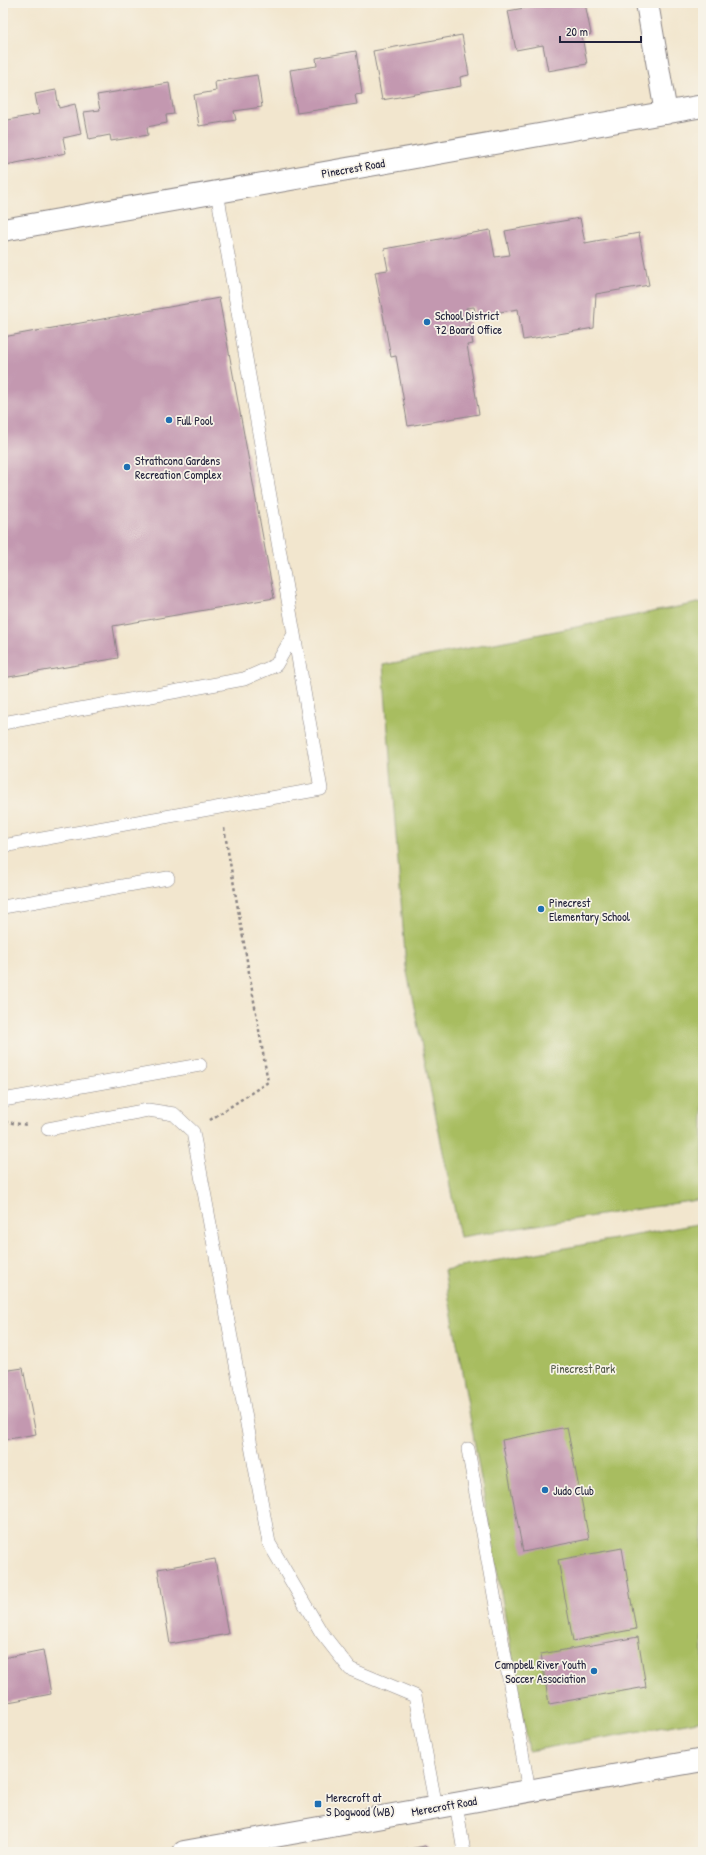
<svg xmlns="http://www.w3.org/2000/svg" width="706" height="1855" font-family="'Patrick Hand',sans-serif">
	<rect width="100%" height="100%" fill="#f7f3e8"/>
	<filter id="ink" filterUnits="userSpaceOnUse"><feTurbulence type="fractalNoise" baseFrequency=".025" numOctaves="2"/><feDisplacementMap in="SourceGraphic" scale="8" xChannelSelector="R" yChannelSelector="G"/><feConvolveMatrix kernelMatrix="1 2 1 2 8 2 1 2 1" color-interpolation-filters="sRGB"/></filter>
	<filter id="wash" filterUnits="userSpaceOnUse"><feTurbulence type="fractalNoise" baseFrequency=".012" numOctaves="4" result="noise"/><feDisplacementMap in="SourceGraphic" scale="16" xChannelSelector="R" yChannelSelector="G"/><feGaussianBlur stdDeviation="0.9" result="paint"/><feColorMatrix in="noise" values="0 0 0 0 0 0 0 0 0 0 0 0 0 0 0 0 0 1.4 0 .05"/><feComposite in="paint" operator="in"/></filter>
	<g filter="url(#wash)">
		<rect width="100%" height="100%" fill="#f2e6ce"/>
		<path fill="#a8bd61" stroke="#65704e" d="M703,602V1199L460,1237L406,967L383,665Z
			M703,1223V1720L529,1751L444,1270Z"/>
		<g id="blocks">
			<path fill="#c398b0" d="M551,3H585L591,34L582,36L587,64L548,71L543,45L516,50L508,11Z
				M462,35L469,75L460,77L461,86L382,100L373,51Z
				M356,51L362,94L355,95L357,104L297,113L290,70L317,66L316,58Z
				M257,75L262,107L234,111L236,120L199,126L194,95L216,91L215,82Z
				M169,83L174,114L166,115L167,123L147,127L148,135L111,141L110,135L89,139L84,112L100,110L97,95Z
				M56,90L59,108L75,104L81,134L63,138L66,153L6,165L3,150V121L39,114L35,94Z
				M580,218L585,243L639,233L649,285L596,294L594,328L523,340L518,309L476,316L474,307L466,308L473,344L467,345L479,414L408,426L396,356L391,357L375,272L388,270L384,249L490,230L495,257L510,255L505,231Z
				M219,298L274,598L113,626L118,658L3,678V337Z
				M23,1368L36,1434L3,1440V1371Z
				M567,1427L589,1539L523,1552L502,1440Z
				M622,1548L636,1629L573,1641L558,1560Z
				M215,1559L228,1634L170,1644L158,1569Z
				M638,1637L646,1687L549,1704L541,1654Z
				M43,1650L51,1694L3,1703V1658Z
				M425,1846L432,1852H399L398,1851Z"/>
		</g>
	</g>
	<g filter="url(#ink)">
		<use href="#blocks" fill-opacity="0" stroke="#8a8484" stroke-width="1"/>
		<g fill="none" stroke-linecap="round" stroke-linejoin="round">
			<g stroke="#8a8484" stroke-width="14">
				<path id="service" d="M3,723L244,679L276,665L294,634
					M3,846L321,789L217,192
					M3,907L168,878
					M3,1100L200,1065
					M48,1129L148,1110L174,1114L193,1132L269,1543L321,1632L350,1669L415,1696L436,1807
					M468,1449L529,1791
					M456,1804L464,1852"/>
			</g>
			<g stroke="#8a8484" stroke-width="24">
				<path id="minor" d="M647,3L666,113
					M3,230L703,106"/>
			</g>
			<g stroke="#8a8484" stroke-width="24">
				<path id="tertiary" d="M184,1852L703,1760"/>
			</g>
			<path stroke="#8a8484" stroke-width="2.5" stroke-dasharray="3 3" stroke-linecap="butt" d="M210,1120L268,1082L224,828
				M5,1122L28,1125"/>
			<use href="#service" stroke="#fff" stroke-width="13"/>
			<use href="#minor" stroke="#fff" stroke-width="22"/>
			<use href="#tertiary" stroke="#fff" stroke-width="22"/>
		</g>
	</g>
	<g fill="#1f6fb2" stroke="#f7f3e8" stroke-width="1.5">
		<circle cx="427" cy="322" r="4"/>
		<circle cx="169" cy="420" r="4"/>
		<circle cx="127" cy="467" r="4"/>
		<circle cx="541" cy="909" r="4"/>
		<circle cx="545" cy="1490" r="4"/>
		<circle cx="594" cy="1671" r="4"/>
		<rect x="314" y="1800" width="8" height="8" rx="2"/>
	</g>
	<g text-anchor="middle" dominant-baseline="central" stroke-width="3.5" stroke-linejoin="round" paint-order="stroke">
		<g font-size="12" fill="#22223b" stroke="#f7f3e8">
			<text transform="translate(353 168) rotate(-10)">Pinecrest Road</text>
			<text transform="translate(444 1806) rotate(-10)">Merecroft Road</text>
		</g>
		<g font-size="12" fill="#22223b" stroke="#f7f3e8" text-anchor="start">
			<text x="435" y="315">School District<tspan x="435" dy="14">72 Board Office</tspan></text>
			<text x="177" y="420">Full Pool</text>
			<text x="135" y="460">Strathcona Gardens<tspan x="135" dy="14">Recreation Complex</tspan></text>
			<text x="549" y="902">Pinecrest<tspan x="549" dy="14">Elementary School</tspan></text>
			<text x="553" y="1490">Judo Club</text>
			<text x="586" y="1664" text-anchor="end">Campbell River Youth<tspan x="586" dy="14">Soccer Association</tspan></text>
			<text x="326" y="1797">Merecroft at<tspan x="326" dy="14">S Dogwood (WB)</tspan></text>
		</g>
		<g font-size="12" fill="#515848" stroke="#f7f3e8">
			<text x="583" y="1368">Pinecrest Park</text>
		</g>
	</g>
	<rect width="706" height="1855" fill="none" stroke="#f7f3e8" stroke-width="16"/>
	<path d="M560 36v6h81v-6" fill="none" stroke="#22223b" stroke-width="2"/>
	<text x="566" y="36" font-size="12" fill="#22223b" stroke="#f7f3e8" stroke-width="3" paint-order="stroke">20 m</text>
</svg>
